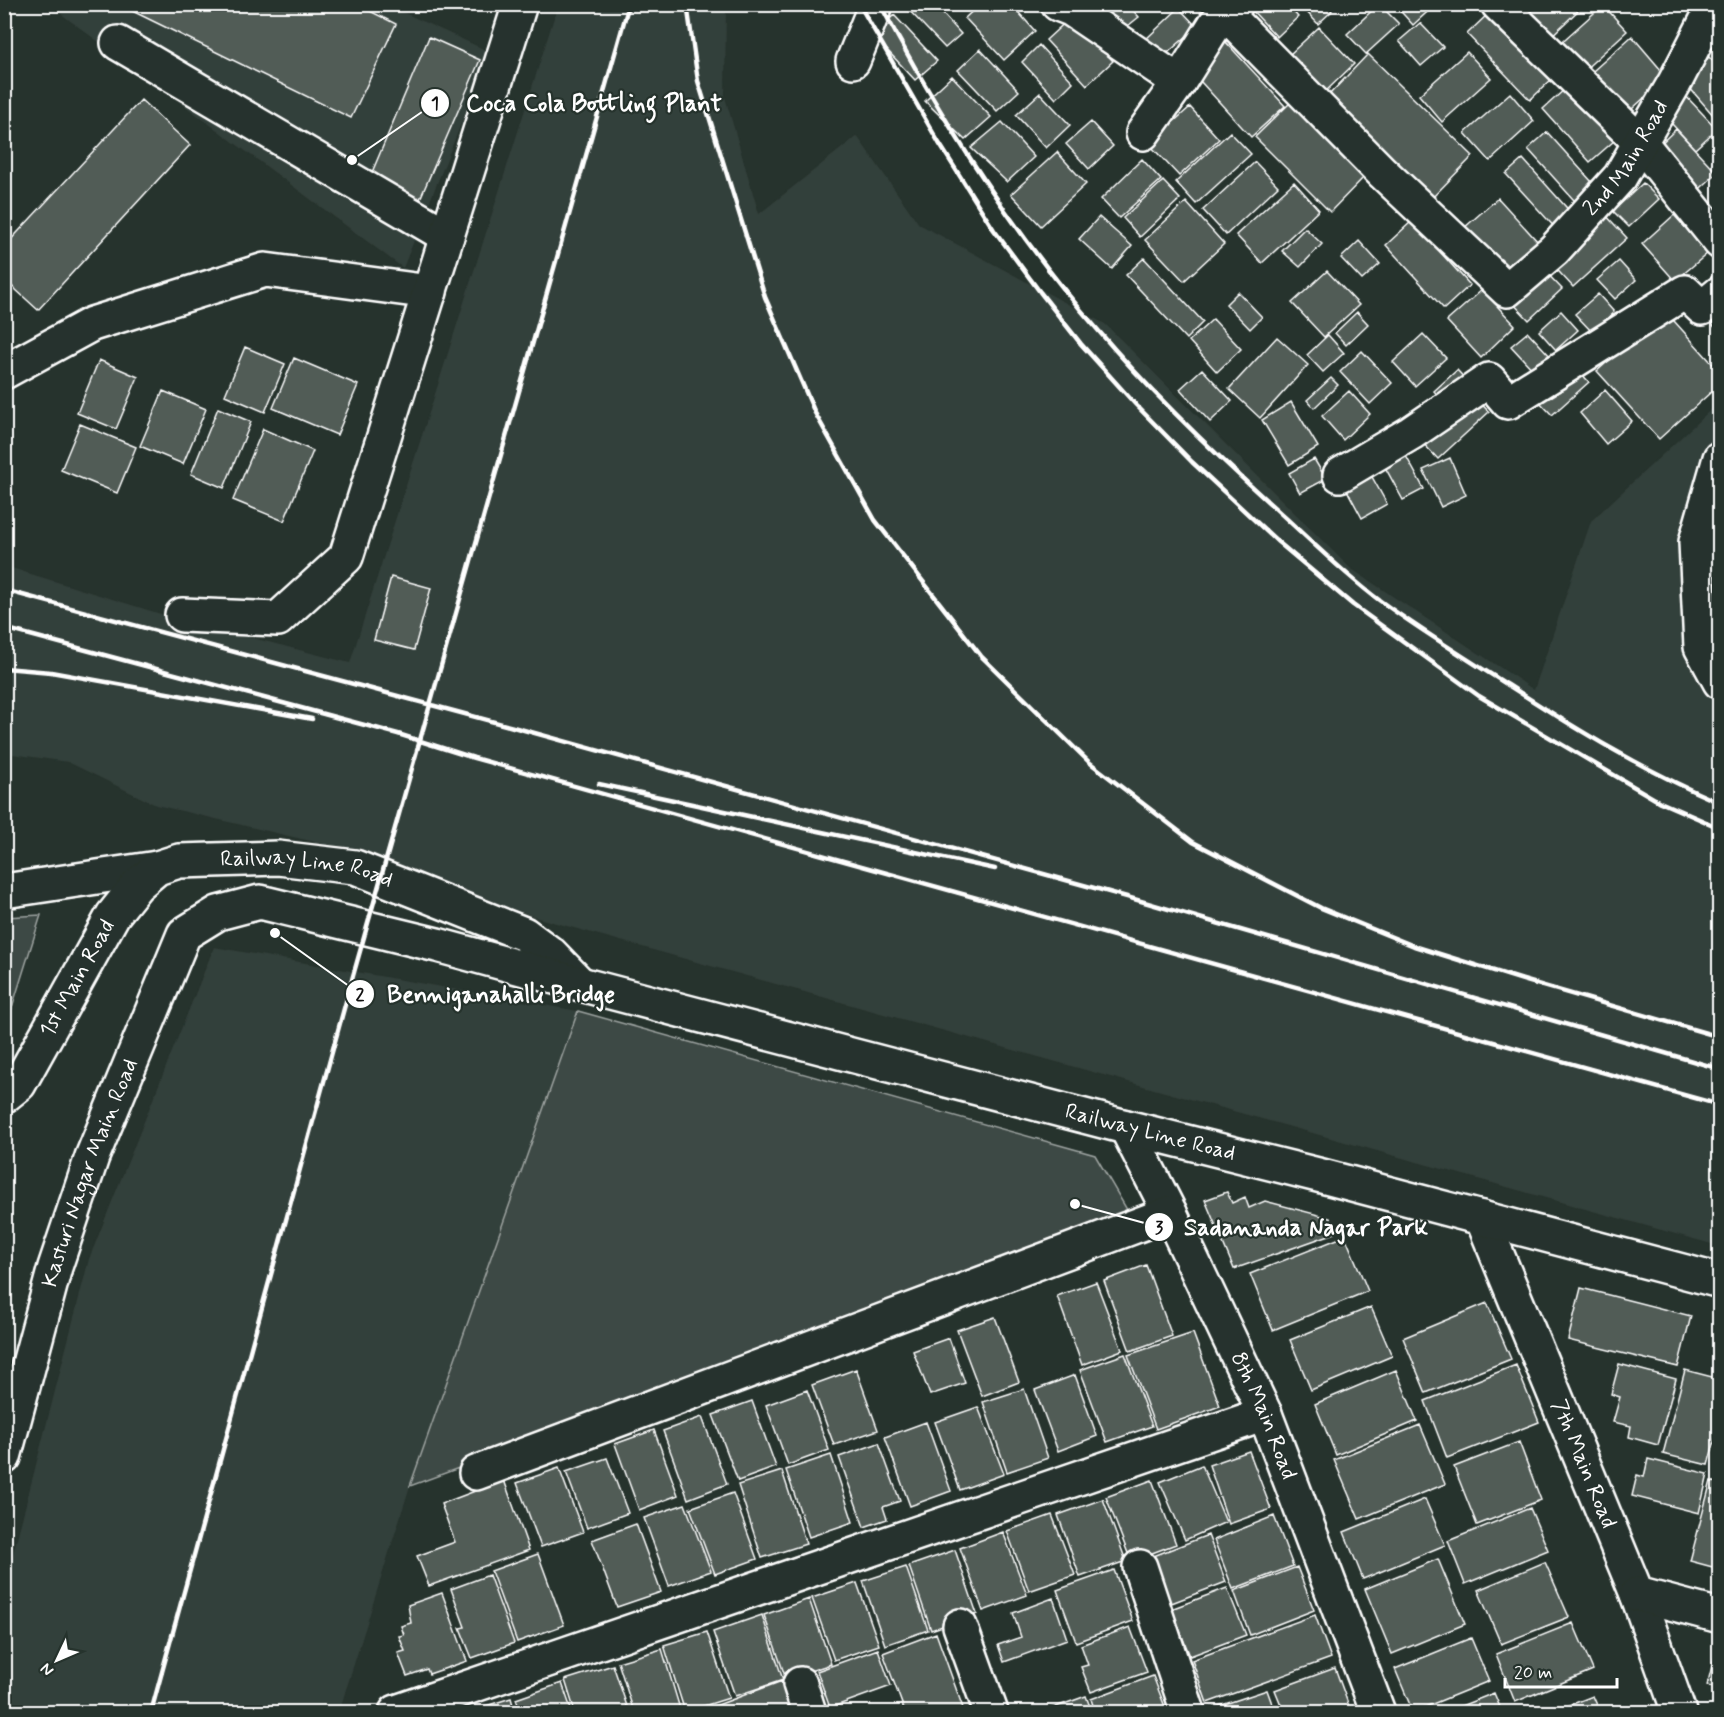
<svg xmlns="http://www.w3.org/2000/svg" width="1724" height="1717" font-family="Mynerve,sans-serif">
	<rect width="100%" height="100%" fill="#26332d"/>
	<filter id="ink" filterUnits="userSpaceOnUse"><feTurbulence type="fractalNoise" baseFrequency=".0167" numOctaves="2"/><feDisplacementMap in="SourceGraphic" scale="12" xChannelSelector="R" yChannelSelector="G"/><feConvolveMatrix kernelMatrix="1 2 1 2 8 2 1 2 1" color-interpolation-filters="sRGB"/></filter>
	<g filter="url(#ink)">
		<path fill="#333f3a" d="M49,5H387L490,52L403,268Z
			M558,5H726L725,97L759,214L857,136L919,224L1105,324L1350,568L1534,690L1591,521L1719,402V1246L538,918L349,850L156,805L68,762L5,753V566L164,615L350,663Z
			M214,947L578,1011L410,1486L339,1712H5V1585L89,1259Z"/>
		<path fill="#3e4944" stroke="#9ea4a2" stroke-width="1.5" d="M41,915L5,1030V917Z
			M578,1011L1095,1155L1133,1220L410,1486Z"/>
		<path fill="#515c57" stroke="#fff" stroke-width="1.5" d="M118,4H356L396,24L351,118Z
			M934,4L961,34L945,48L904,5Z
			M980,4H1011L1035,31L1004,60L965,18Z
			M1089,4H1127L1139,17L1119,33Z
			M1252,4H1287L1298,17L1277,37L1249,7Z
			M1307,4H1326L1332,11L1318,24L1303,8Z
			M1379,4L1399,24L1366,54L1347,34Z
			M1394,4H1436L1413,25Z
			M1509,4H1585L1544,43Z
			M1603,5L1627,31L1580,74L1556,47Z
			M1179,8L1197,27L1162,58L1145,40Z
			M1490,12L1553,78L1530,100L1467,34Z
			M894,15L937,61L915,80L873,35Z
			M1071,17L1113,61L1087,85L1046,40Z
			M1420,23L1443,47L1421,66L1399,41Z
			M1319,27L1354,64L1324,93L1289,55Z
			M1632,36L1667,77L1621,119L1584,79Z
			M429,37L480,60L420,199L370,177Z
			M1223,39L1285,106L1251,137L1190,70Z
			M1039,45L1073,82L1056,99L1022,62Z
			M980,49L1019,91L997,111L958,70Z
			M1467,52L1491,78L1442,122L1419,95Z
			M1368,54L1473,156L1431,199L1327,97Z
			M1709,57L1720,69V123L1682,79Z
			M952,76L991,117L965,140L925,101Z
			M1566,88L1614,141L1590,162L1543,109Z
			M1040,93L1070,125L1046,148L1016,115Z
			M1510,93L1534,121L1490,161L1465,133Z
			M1683,93L1717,129L1695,149L1661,112Z
			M141,100L190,145L38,310L4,279V247Z
			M1292,101L1365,176L1330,212L1255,137Z
			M1190,107L1219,139L1179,176L1149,144Z
			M1002,122L1034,157L1007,182L971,148Z
			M1091,122L1113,146L1089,169L1066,144Z
			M1676,129L1717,173L1691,197L1651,153Z
			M1230,132L1251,154L1196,204L1176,182Z
			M1547,132L1601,192L1582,209L1528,149Z
			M1057,152L1086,184L1041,226L1011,194Z
			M1142,159L1161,180L1119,218L1101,199Z
			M1523,159L1574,216L1558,231L1506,174Z
			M1255,162L1278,186L1226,235L1203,210Z
			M1163,181L1180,199L1140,237L1123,218Z
			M1294,182L1319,210L1262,263L1236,235Z
			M1643,183L1659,199L1629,227L1613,211Z
			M1498,198L1538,242L1504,273L1464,228Z
			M1186,202L1224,244L1184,281L1145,240Z
			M1602,211L1627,238L1573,287L1548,260Z
			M1674,215L1708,253L1675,281L1642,244Z
			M1099,217L1132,246L1112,269L1079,239Z
			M1412,221L1470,285L1444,309L1386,245Z
			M1305,228L1322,244L1300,267L1282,251Z
			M1359,241L1380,264L1362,280L1341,258Z
			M1144,258L1203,322L1186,339L1126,275Z
			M1619,261L1636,280L1615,299L1597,280Z
			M1540,266L1562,289L1529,320L1507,297Z
			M1327,271L1359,305L1324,337L1292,303Z
			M1482,290L1515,325L1481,358L1447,321Z
			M1238,292L1262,317L1250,329L1226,304Z
			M1598,294L1614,312L1592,332L1575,314Z
			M1720,303V333L1705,316Z
			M1561,311L1578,330L1556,350L1539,331Z
			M1665,311L1720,372V384L1659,439L1597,371Z
			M1357,312L1368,324L1346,345L1335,333Z
			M1213,319L1241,349L1217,372L1189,341Z
			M1528,332L1550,356L1534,371L1511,346Z
			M1423,334L1446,358L1415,386L1393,362Z
			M1328,335L1344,353L1323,372L1307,355Z
			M1277,337L1308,365L1260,418L1229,389Z
			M245,347L285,364L265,412L225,395Z
			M1362,351L1392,383L1370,404L1340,372Z
			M294,358L358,385L337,435L273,408Z
			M99,360L138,377L116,429L77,413Z
			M1575,367L1589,382L1552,415L1538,400Z
			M1202,369L1232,401L1210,422L1180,389Z
			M1457,370L1470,384L1447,405L1434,391Z
			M1331,378L1338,385L1314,408L1307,400Z
			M1605,390L1632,421L1606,444L1580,413Z
			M163,391L206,409L183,464L140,446Z
			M1349,391L1370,414L1343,440L1322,416Z
			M1472,394L1489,412L1438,459L1421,441Z
			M1291,402L1318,447L1289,465L1262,420Z
			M218,408L251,422L224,488L191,474Z
			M80,424L136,447L117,493L61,470Z
			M263,429L313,451L284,521L233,500Z
			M1406,456L1424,489L1403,500L1385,467Z
			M1450,458L1466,495L1441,507L1423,470Z
			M1314,459L1326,479L1300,493L1289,473Z
			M1366,466L1387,504L1362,518L1341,479Z
			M391,577L431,588L414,650L374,640Z
			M1227,1192L1232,1203L1245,1197L1249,1208L1265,1201L1330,1218L1335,1233L1234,1269L1205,1200Z
			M1345,1236L1368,1291L1273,1330L1250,1274Z
			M1146,1265L1172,1336L1130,1351L1104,1281Z
			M1096,1282L1122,1350L1082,1365L1057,1296Z
			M1581,1288L1691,1316L1678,1367L1568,1340Z
			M1487,1303L1511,1359L1426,1393L1403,1338Z
			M1371,1307L1392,1356L1311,1390L1290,1340Z
			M995,1317L1019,1382L982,1396L957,1330Z
			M1193,1333L1220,1406L1156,1429L1128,1355Z
			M949,1338L965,1383L930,1395L913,1351Z
			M1125,1354L1152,1426L1107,1442L1080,1370Z
			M1619,1364L1676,1379L1658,1445L1629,1437L1631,1426L1613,1422L1620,1397L1611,1394Z
			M1516,1365L1539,1422L1447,1458L1425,1401Z
			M856,1369L878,1430L834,1445L812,1385Z
			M1396,1370L1417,1421L1336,1455L1315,1404Z
			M1685,1370L1720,1379V1422L1708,1465L1663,1454Z
			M1075,1375L1097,1436L1058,1451L1035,1390Z
			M1024,1389L1048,1458L1007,1472L983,1402Z
			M807,1390L829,1450L788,1465L766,1405Z
			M752,1401L776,1467L738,1481L713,1415Z
			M978,1407L1004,1474L960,1490L935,1422Z
			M702,1417L727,1484L688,1499L663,1431Z
			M926,1422L951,1491L910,1506L885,1437Z
			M1420,1425L1445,1484L1359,1519L1334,1460Z
			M654,1430L678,1495L639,1510L615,1444Z
			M1519,1442L1541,1500L1477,1525L1454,1467Z
			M879,1443L900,1501L883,1507L887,1519L864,1527L839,1457Z
			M1249,1451L1271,1509L1229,1524L1209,1465Z
			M831,1455L853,1522L809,1537L786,1470Z
			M607,1458L628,1513L587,1528L566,1472Z
			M1648,1459L1708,1474L1699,1513L1632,1496L1637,1475L1644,1477Z
			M1202,1465L1226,1522L1185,1540L1160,1482Z
			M559,1468L583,1532L541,1547L517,1483Z
			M782,1471L806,1544L762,1558L738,1485Z
			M504,1480L529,1550L429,1586L417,1556L455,1542L441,1504Z
			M1152,1480L1176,1544L1131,1561L1106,1497Z
			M1711,1481L1720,1484V1569L1690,1561Z
			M733,1493L757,1559L715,1574L690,1508Z
			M1103,1499L1126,1561L1080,1577L1058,1515Z
			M1425,1499L1445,1545L1363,1579L1344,1532Z
			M685,1504L711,1571L669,1586L644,1518Z
			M1530,1508L1548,1550L1465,1584L1448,1541Z
			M1052,1515L1075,1575L1029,1591L1007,1531Z
			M1274,1516L1293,1566L1233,1589L1214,1540Z
			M636,1524L661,1592L617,1607L592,1540Z
			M1003,1532L1027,1595L983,1611L960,1548Z
			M1208,1535L1226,1582L1169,1604L1151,1557Z
			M955,1550L977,1614L931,1630L909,1566Z
			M538,1554L564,1625L517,1642L491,1571Z
			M1438,1559L1465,1624L1392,1654L1365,1589Z
			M1545,1562L1569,1617L1501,1644L1478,1590Z
			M906,1567L928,1630L885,1645L863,1581Z
			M1297,1567L1314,1610L1250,1635L1234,1591Z
			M1114,1570L1133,1621L1076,1642L1057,1590Z
			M489,1575L514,1643L472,1658L460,1628L465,1627L451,1589Z
			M857,1583L879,1645L834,1660L812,1598Z
			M1227,1588L1246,1635L1190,1656L1171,1609Z
			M442,1593L467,1661L429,1674L427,1669L407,1676L398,1653L405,1651L399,1636L404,1635L401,1626L411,1623L408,1605Z
			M1053,1598L1067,1639L1004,1662L998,1645L1021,1637L1013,1613Z
			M809,1599L831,1664L786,1679L764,1615Z
			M762,1615L783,1680L735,1696L713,1632Z
			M1315,1615L1331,1658L1207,1703L1192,1660Z
			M1573,1623L1593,1670L1515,1702L1496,1654Z
			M1130,1627L1147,1672L1091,1692L1081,1667L1088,1665L1081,1645Z
			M707,1632L729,1698L685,1712L664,1645Z
			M936,1633L963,1708L951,1712H905L883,1653Z
			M1471,1638L1489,1681L1413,1712L1395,1669Z
			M662,1649L681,1712H634L618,1662Z
			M878,1649L891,1686L830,1708L817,1671Z
			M1714,1658L1720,1659V1689L1707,1686Z
			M613,1665L629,1712H575L565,1680Z
			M1335,1668L1350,1709L1341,1712H1284L1275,1690Z
			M1153,1676L1167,1712H1095L1091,1699Z
			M782,1681L793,1710L786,1712H718L715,1706Z
			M562,1683L572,1712H521L516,1699Z
			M1267,1690L1275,1712H1211L1210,1709Z
			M1494,1693L1502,1712H1446Z
			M1086,1696L1092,1712H1042Z
			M1593,1696L1600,1712H1552Z
			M511,1698L515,1712H467Z"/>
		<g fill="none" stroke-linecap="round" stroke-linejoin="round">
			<g stroke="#fff" stroke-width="38">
				<g id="minor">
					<path d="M1058,4L1071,9L1179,82"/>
					<path d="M1498,4L1640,142L1720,242"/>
					<path id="s1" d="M1226,14L1382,172L1507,290L1554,250L1620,177L1675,82L1715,4"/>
					<path d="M118,43L447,236"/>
					<path d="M853,61L876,4"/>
					<path d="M1143,133L1179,82L1216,23L1236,4"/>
					<path d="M4,372L92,324L265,270L430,292"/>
					<path d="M1720,458L1696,542L1701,647L1720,682"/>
					<path d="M1340,475L1411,433L1489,380L1508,402L1685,292L1702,308L1720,293"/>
					<path d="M182,615L278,619L346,557L520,4"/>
					<path d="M4,891L157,868"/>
					<path id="s2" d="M1126,1127L1170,1213L1265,1414L1378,1712"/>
					<path id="s3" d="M1482,1218L1637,1594L1679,1712"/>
					<path d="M476,1473L1170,1213"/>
					<path d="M1140,1567L1188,1712"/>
					<path d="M1637,1594L1720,1616"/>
					<path d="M960,1626L991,1712"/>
					<path d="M800,1684L809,1712"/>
					<path d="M396,1712L1265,1414"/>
				</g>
			</g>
			<g stroke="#fff" stroke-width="38">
				<g id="major">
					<path id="s4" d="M4,1096L19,1084L113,915L137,885L157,868L179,861L278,858L355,867L524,934L551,954L579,983"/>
					<path id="s5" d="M4,1457L55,1267L92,1157L184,934L218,913L260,902L437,945L580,984L1126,1127L1322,1176L1720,1281"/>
				</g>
			</g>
			<use href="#minor" stroke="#26332d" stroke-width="33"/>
			<use href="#major" stroke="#26332d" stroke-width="33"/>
			<path stroke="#fff" stroke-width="4.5" d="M687,4L698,81L765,297L815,413L875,520L981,656L1089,762L1193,842L1321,908L1414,946L1523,980L1720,1037
				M859,4L939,143L994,230L1040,292L1081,344L1136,405L1192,462L1278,542L1353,605L1479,696L1660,802L1720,828
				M880,4C941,119 1012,231 1097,329C1152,394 1214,453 1277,510C1310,540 1343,573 1379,600C1420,630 1464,657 1508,685C1576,729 1645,771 1720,803
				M4,590L513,727L1127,897L1720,1069
				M4,628L398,734L474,758L1720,1105
				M4,668L51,672L312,719
				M599,784L995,869
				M151,1712L351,983L629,4"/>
		</g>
	</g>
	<g text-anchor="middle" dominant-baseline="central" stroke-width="4.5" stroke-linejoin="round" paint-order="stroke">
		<g font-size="22" fill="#fff" stroke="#26332d">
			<text stroke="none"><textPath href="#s1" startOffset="573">2nd Main Road</textPath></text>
			<text stroke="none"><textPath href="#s4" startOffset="429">Railway Line Road</textPath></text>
			<text stroke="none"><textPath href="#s4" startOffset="140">1st Main Road</textPath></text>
			<text stroke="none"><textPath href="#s5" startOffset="1557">Railway Line Road</textPath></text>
			<text stroke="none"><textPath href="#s5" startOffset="297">Kasturi Nagar Main Road</textPath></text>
			<text stroke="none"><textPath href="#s2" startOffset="320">8th Main Road</textPath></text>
			<text stroke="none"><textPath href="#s3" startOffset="266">7th Main Road</textPath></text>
		</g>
	</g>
	<path fill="none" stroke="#fff" stroke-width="2" d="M352 160L435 103M275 933L360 994M1075 1204L1159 1227"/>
	<g fill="#fff" stroke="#26332d" stroke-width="2">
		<circle cx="352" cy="160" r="6"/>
		<circle cx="275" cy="933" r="6"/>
		<circle cx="1075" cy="1204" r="6"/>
		<circle cx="435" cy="103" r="15"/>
		<circle cx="360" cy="994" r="15"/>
		<circle cx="1159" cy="1227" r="15"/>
	</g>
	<g font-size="18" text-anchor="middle" font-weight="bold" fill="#111">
		<text x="435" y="109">1</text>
		<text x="360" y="1000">2</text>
		<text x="1159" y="1233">3</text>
	</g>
	<g font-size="24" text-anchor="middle" font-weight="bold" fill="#fff" stroke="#26332d" stroke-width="4.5" stroke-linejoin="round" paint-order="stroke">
		<text x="594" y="111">Coca Cola Bottling Plant</text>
		<text x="501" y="1002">Benniganahalli Bridge</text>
		<text x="1306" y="1235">Sadananda Nagar Park</text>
	</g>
	<rect width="1724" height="1717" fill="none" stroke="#26332d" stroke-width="24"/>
	<rect x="12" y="12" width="1700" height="1693" fill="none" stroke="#fff" stroke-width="2" filter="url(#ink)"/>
	<g transform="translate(57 1660) rotate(226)" stroke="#26332d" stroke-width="4.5" paint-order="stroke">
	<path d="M0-4.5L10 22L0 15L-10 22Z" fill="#ffffff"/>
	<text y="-9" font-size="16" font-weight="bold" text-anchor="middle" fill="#ffffff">N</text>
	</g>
	<path d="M1505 1678v9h112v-9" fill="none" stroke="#ffffff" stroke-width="3"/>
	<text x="1514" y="1678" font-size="18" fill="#ffffff" stroke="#26332d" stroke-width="4.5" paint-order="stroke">20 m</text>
</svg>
